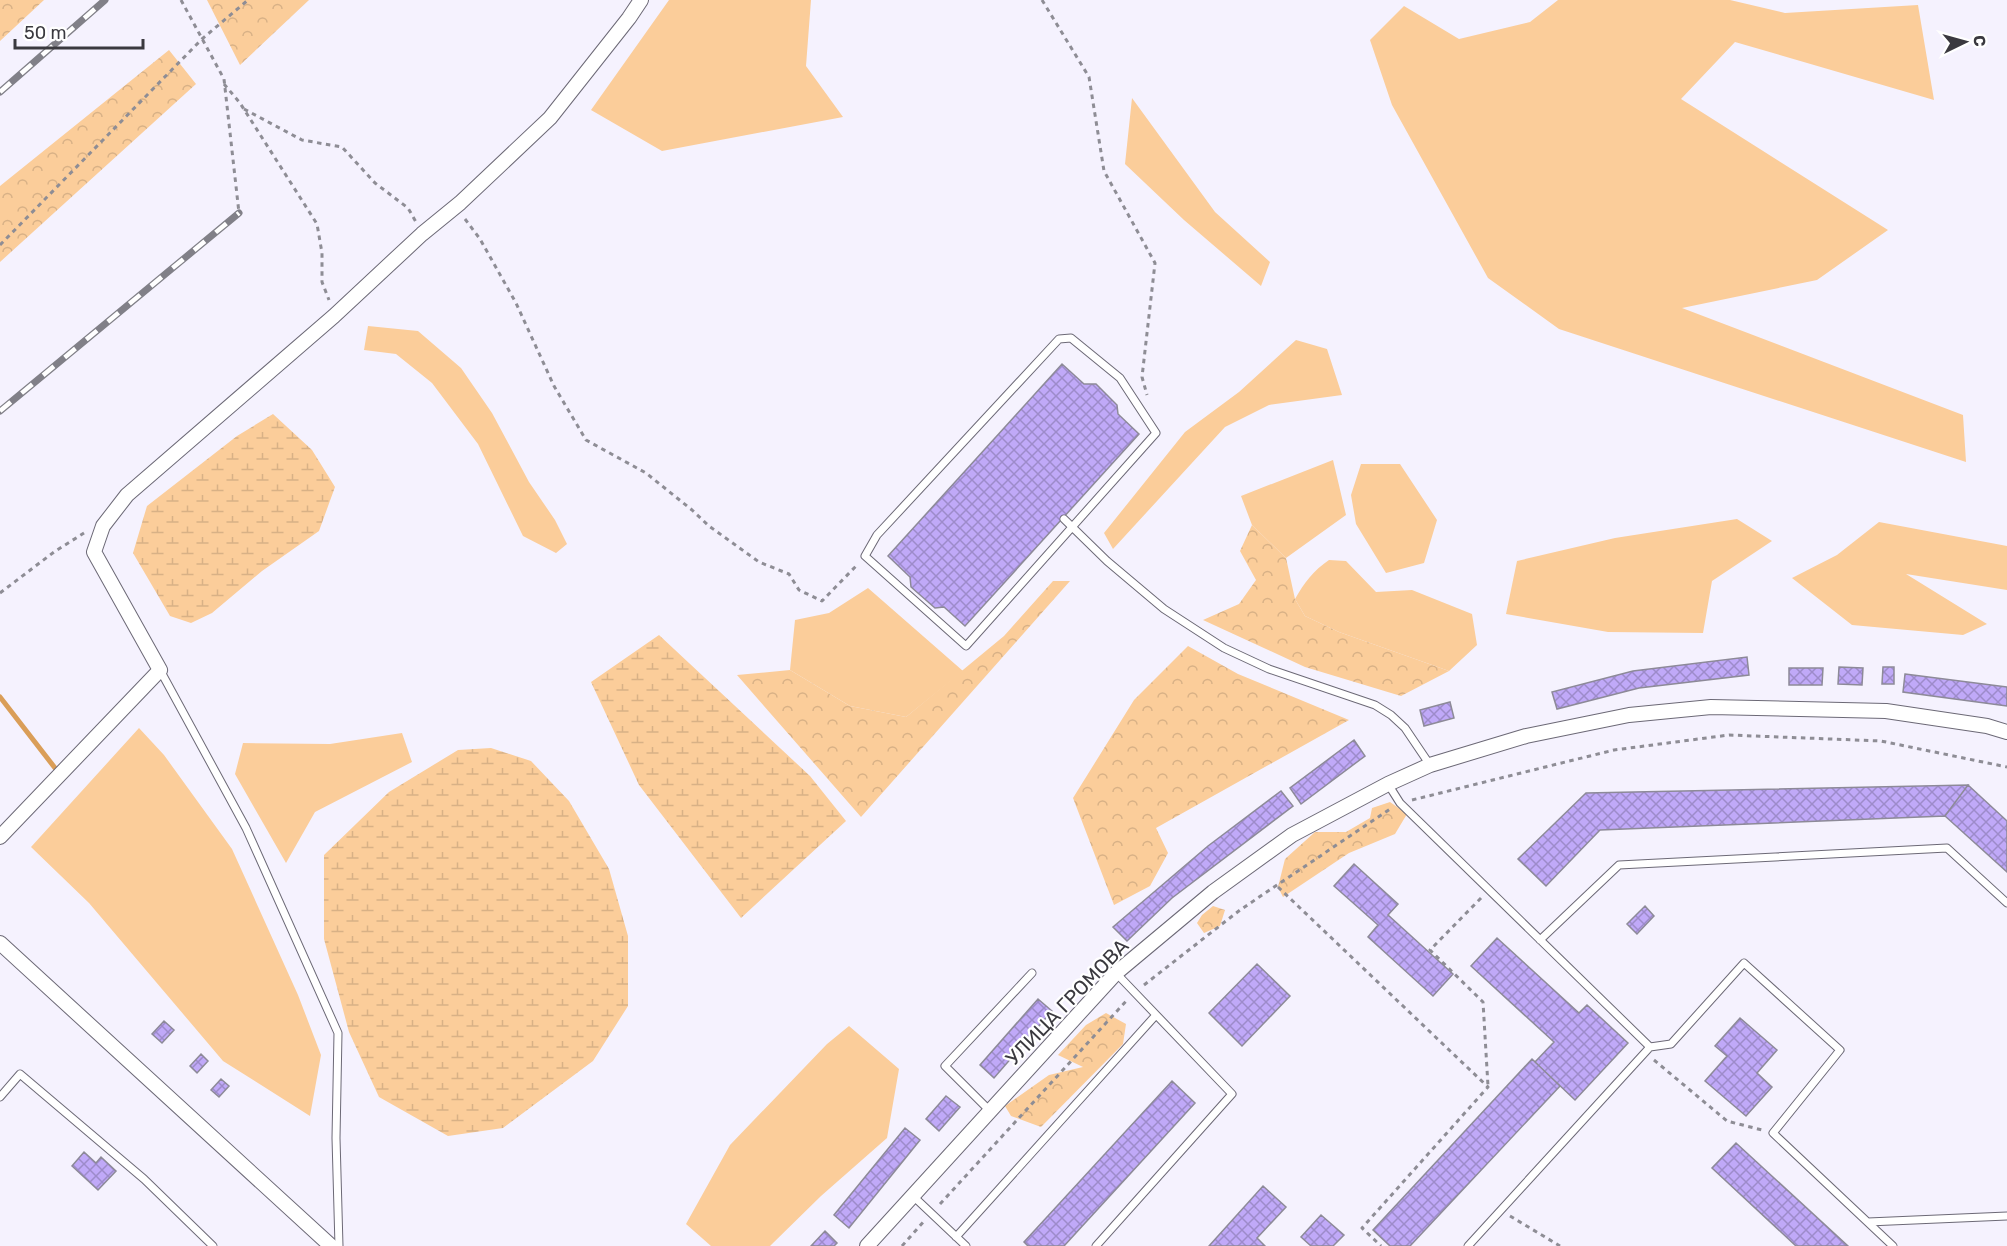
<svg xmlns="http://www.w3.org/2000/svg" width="2007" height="1246" font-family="Rubik,sans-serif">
	<defs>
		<pattern id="forest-crowns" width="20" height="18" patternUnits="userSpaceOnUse" patternTransform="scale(1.5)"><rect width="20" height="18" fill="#fbcd9a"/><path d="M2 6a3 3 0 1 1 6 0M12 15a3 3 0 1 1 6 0" fill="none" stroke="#d8b186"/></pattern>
		<pattern id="wetland-marsh" width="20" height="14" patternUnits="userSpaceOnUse" patternTransform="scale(1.5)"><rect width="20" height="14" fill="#fbcd9a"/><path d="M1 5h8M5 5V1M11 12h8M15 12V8" fill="none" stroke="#d8b186"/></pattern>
		<pattern id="building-cross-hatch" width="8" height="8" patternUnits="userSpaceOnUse" patternTransform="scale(1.5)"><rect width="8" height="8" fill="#c0a9f8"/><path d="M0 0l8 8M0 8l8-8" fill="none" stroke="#9d8bca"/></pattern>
	</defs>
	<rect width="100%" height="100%" fill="#f5f2fe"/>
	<path fill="#fbcd9a" d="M669,0H811L806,66L843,117L662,151L591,110Z
		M1558,0H1730L1785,13L1918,5L1934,100L1735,42L1681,99L1888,230L1817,280L1682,308L1963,415L1966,462L1559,329L1488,278L1392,105L1370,40L1404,6L1459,39L1530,22Z
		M1132,98L1215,212L1270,262L1261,286L1184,220L1125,164Z
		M368,326L418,331L461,368L492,413L529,482L555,520L567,544L556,553L523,536L478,444L432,383L396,354L364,350Z
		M1296,340L1327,349L1342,395L1269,405L1225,427L1113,549L1104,533L1185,432L1239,392Z
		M1333,460L1346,515L1286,558L1252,525L1241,496Z
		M1361,464H1400L1437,520L1424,563L1386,573L1356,524L1351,495Z
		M1737,519L1772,541L1712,581L1703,633L1608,632L1506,614L1517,561L1615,538Z
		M1879,522L2007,546V590L1906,574L1987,624L1963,635L1852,625L1792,578L1837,555Z
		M1329,560L1346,561L1376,592L1412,590L1472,614L1477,645L1449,671L1339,632L1305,616L1295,599C1304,583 1314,570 1329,560Z
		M868,588L963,671L906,717L850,706L790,670L795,620L829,613Z
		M139,728L164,755L232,849L298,995L321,1055L310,1116L223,1061L89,903L31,847Z
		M402,733L412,762L315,812L286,863L235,774L243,743L330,744Z
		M849,1026L899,1069L887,1138L821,1196L770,1246H711L686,1224L730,1145L827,1044Z"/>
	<path fill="url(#forest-crowns)" d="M0,0H44L0,41Z
		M207,0H309L240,65Z
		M169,50L196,84L0,262V186Z
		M1252,525L1286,558L1295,599L1305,616L1339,632L1449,671L1401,696L1305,667L1203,620L1239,604L1256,580L1240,551Z
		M1053,581H1070L861,817L737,675L790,670L850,706L906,717L1004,636Z
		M1188,646L1238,674L1349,720L1156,828L1168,853L1150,886L1114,905L1073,798L1134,700Z
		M1390,802L1407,814L1395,834L1349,853L1283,897L1278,887L1285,859L1315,832H1346L1370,818L1372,808Z
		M1213,906L1225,910L1220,926L1204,933L1197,923L1202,915Z
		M1106,1013L1126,1024L1123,1044L1041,1127L1011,1116L1005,1106L1049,1075L1083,1067L1058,1055L1086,1025Z"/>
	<path fill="url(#wetland-marsh)" d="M273,414L312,450L335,487L319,531L262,571L212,613L191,623L170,616L133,553L147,506L237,436Z
		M659,635L810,776L846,821L741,918L639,785L591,682Z
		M491,748L531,761L569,801L609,869L628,936V1006L593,1061L503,1128L448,1136L379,1097L349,1032L324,939V855L389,792L458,750Z"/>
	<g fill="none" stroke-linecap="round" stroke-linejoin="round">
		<path stroke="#da9e58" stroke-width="5" d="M0,697L55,768"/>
	</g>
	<path fill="url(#building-cross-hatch)" stroke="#8d8a98" stroke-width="1.5" d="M1062,364L1084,384H1096L1117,405L1118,414L1139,434L965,626L944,607L935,608L911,587L910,577L888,556Z
		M1747,657L1749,675L1639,688L1557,709L1552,692L1633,671Z
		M1839,667L1863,668L1862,685L1838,684Z
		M1883,667H1894V684H1882Z
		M1789,668H1823L1822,685H1789Z
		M1905,674L2007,687V706L1903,692Z
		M1450,702L1454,718L1424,726L1420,710Z
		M1354,740L1365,756L1301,804L1290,788Z
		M1968,785L2007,821V872L1945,816Z
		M1968,785L1945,816L1600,830L1546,886L1518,859L1586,793Z
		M1281,791L1293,806L1172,898L1127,941L1113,927L1208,846Z
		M1354,864L1398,904L1388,915L1453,974L1433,996L1368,937L1378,925L1334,886Z
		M1645,906L1654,916L1637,934L1627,924Z
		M1497,938L1579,1013L1587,1005L1628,1043L1575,1100L1535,1062L1554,1042L1471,966Z
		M1257,964L1290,996L1242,1046L1209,1013Z
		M1038,999L1052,1011L994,1078L980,1065Z
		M1740,1018L1777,1050L1757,1073L1772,1087L1746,1116L1705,1081L1727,1056L1715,1046Z
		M164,1021L174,1030L162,1043L152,1034Z
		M201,1054L208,1061L197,1073L190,1066Z
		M1532,1059L1560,1086L1410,1246H1390L1373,1230Z
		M221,1079L229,1086L219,1097L211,1090Z
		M1172,1081L1195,1103L1064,1246H1028L1024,1242Z
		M946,1096L960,1107L939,1131L926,1119Z
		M905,1128L920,1140L849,1228L834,1215Z
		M1736,1143L1848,1246H1796L1712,1168Z
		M84,1152L96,1163L101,1157L116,1171L98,1190L72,1166Z
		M1263,1186L1286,1207L1257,1238L1265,1246H1209Z
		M1321,1215L1344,1235L1333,1246H1311L1301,1237Z
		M825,1231L837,1243L834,1246H811Z"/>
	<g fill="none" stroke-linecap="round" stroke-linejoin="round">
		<g stroke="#6c6976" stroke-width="9">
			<path id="lane" d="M1071,338L1120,378L1156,433L966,646L865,556L877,535L1059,339Z
				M1064,519L1107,561L1164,609L1224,648L1269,669L1375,705L1391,715L1405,728L1430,765
				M160,670L246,828L338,1033L336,1138L339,1246
				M1388,784L1400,803L1650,1047
				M1540,940L1619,865L1947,848L2007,903
				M0,1097L20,1074L144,1179L213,1246
				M990,1111L945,1066L1032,973
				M913,1196L966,1246
				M1868,1222L2007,1216
				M956,1237L1156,1015
				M1096,1246L1232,1094L1116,973
				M1468,1246L1650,1047L1671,1044L1744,963L1840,1050L1773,1133L1893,1246"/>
		</g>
		<g stroke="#6c6976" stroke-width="16">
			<path id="street" d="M0,837L160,670L94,552L103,526L127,495L334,316L422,234L460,203L550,118L629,18L641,0
				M0,943L331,1246
				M867,1246L1116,973L1213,892L1292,835L1388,784L1430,765L1526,736L1629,715L1711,707L1886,711L1987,726L2007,732"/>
		</g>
		<path stroke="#8e8d95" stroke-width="3" stroke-dasharray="4.5 4.5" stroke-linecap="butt" d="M181,0L224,79L239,213
			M1042,0L1089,77L1104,171L1155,263L1142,377L1147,395
			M224,84L240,103L317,224L322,253V282L329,300
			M244,109L302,140L342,147L375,183L408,208L416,222
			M465,219L480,239L516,303L554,386L586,440L646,473L692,510L709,526L759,562L789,574L799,590L822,601L858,564
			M0,245L202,39L248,0
			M0,593L54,552L84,533
			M1412,800L1614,750L1729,735L1881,741L2007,767
			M1278,887L1488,1087L1362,1228L1381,1246
			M1481,898L1430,950L1483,1002L1488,1086
			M1144,985L1240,910L1390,809
			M1654,1060L1727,1121L1762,1130
			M940,1204L1128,999
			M1510,1216L1560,1246
			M902,1246L925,1220"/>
		<use href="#lane" stroke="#fff" stroke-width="7"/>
		<use href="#street" stroke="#fff" stroke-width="14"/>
		<g stroke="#818088" stroke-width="7">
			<path id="rail" d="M0,92L105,0
				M0,411L239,213"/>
		</g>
		<use href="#rail" stroke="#fff" stroke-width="4.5" stroke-dasharray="14" stroke-linecap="butt"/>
	</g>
	<g text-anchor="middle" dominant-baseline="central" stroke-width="4.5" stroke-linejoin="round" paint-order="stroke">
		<g font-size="20" fill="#3a393f" stroke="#fff">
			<text transform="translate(1067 1002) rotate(-46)">УЛИЦА ГРОМОВА</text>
		</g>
	</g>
	<g transform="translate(1965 42) rotate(85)" stroke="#ffffff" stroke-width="4.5" paint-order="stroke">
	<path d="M0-4.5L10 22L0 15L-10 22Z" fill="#3a393f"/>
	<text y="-9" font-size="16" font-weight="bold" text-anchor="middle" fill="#3a393f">С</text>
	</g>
	<path d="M15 39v9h128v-9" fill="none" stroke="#3a393f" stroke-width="3"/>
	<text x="24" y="39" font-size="18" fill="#3a393f" stroke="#ffffff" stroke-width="4.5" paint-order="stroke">50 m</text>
</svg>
